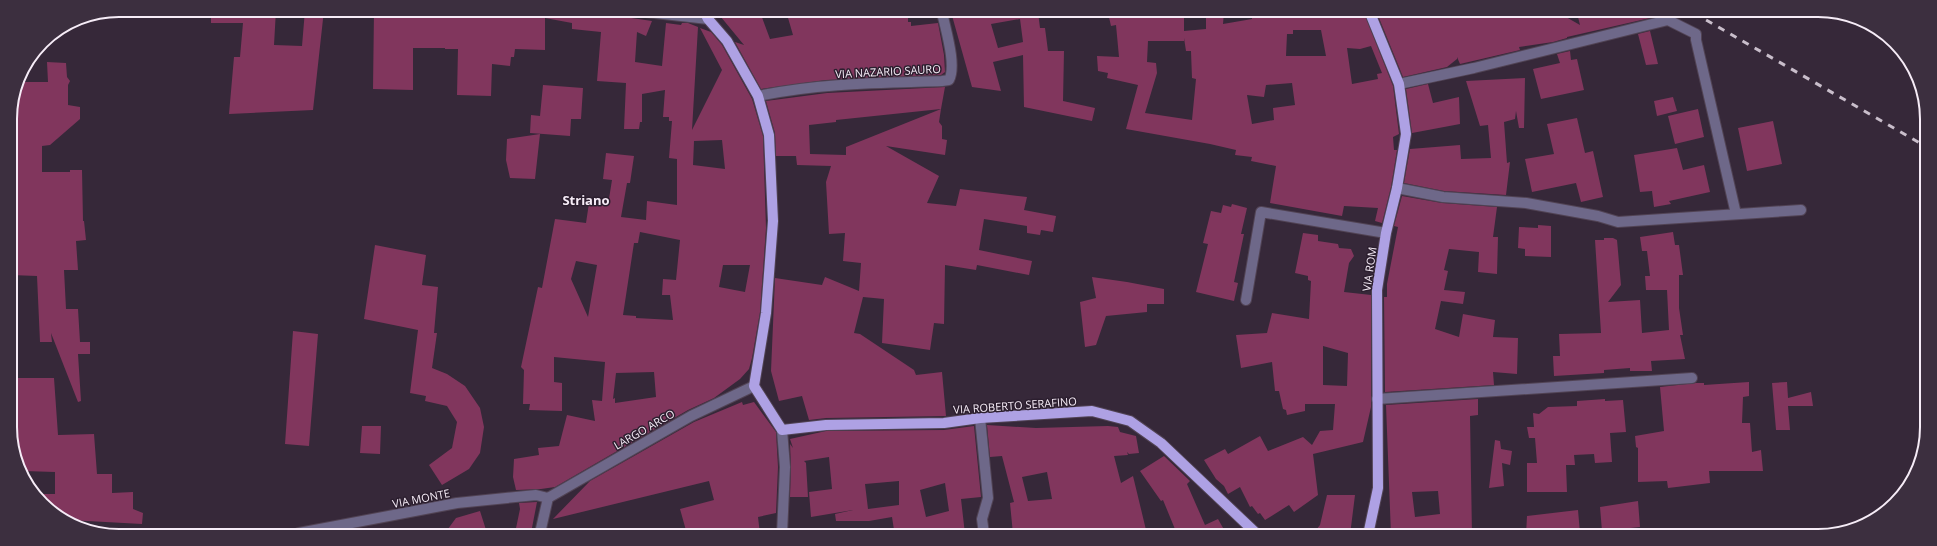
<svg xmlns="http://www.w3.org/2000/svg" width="1937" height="546" font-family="'Open Sans',sans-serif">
	<rect width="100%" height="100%" fill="#362839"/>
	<path fill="#81365d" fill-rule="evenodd" d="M211,10H276L274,45L302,46L305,10H324L313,110L229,114L234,57H240L243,23H211Z
		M374,11H583L652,21L646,36L637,32L635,62L662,66L666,23L681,25L682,23H688L698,27L692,130L722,70L700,28L711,32L722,45L752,99L763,136L766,228L760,312L752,358L749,369L740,379L714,398L688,410L555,487L541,489L516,490L513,477L514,459L539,455L538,448L559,446L567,415L595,421L592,400L602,401L605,362L554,357V382L562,383V411L529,410L530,404H523L524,370L521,367L538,287L542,288L555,219L586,223L589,203L608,205L612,180L603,179L606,153L634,156L630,183H627L621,217L646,220L647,201L677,205V159L669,158L672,121H669V117H663L665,90L642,94V122H640L639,129H624L626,83L597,81L601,32L572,29V23L545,18V50L515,49L514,57H511L510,66L492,64L491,96L457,95L458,49H445V48H413V90L373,89ZM722,140L725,169L693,165L694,141ZM640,232L680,240L676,280L663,279L662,295H670L673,320L636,318V316L623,315L634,243H638ZM576,261L597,265L588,317L571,279ZM723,265H750L745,292L719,287ZM654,372L656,397L615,403V398L613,399L616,373Z
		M716,11H745L749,16L760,12L770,39L793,35L786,11L892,12V18H908V22H911V26L938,23L944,55L945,72L941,75L826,80L761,89L735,42L744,45Z
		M951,12H1038L1040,28H1045L1048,51H1064L1063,101L1095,108L1092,121L1024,107L1023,55L993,62L1001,91L972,87ZM1020,19L1023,42L998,48L991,24Z
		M1124,12H1184V31L1206,29V12H1224L1223,24L1252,19V13H1364L1393,86L1399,134L1393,137L1394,150H1397L1391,187L1382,223L1375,221L1378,208L1344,206L1342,216L1270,203L1276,166L1251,161L1252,157L1235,155L1236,150L1210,144L1126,129L1138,85L1107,78L1108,73L1098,71L1097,56L1119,57L1116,25L1111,26L1108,13ZM1293,30H1321L1326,56H1286L1287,34H1293ZM1184,38L1186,51H1191L1192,78L1196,79L1192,120L1145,113L1157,73L1156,63L1147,62L1148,41H1184ZM1371,46L1382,73L1377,74L1378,79L1352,84L1347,48L1360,49ZM1292,83L1295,105L1273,108L1274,120L1252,124L1247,95L1264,97L1266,85Z
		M1377,13H1559L1580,25L1577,13H1649L1650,18L1567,37V38L1553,42L1519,47L1520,50L1460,64L1457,57V59L1447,67L1403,77Z
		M1650,31L1658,64L1646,65L1638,34Z
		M1570,51L1571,60L1577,59L1584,90L1541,99L1533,69L1560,63L1557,54Z
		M47,62L66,63L67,77L70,81L68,85V105L80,107V119L50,145L42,146V172H70V170H82L83,221H84L86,240L76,241L78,270H64L66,309H78L80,342H90V354H78L81,401L78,402L51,333L52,342H40L37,276L11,275L10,132L12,130L11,111L17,82H48Z
		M1525,78L1524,128H1519L1516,111L1515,119L1504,122L1507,163L1510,162L1506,195L1444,191L1404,183L1410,149L1460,145L1461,159L1491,158L1488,125L1480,126L1466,81Z
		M1428,84L1433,103L1459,97L1460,124L1412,133L1406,89Z
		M543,85L583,88L581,119H571L570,136L530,133L531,115L540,116Z
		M945,87L941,109L836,120V122L809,125L810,154L846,155V147L941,109L939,122L942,126V139L947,140L945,155L886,146L939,176L927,203L956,206L960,189L1027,197L1024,210L1056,216L1053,232L1041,230L1040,235L1027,233V226L984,219L979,250L1032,261L1029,275L977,265L976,270L945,265L944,324L934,323L930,350L882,343L884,299L863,297L854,333L860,334L914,370L916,375L942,372L946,416L826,418L809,420L802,396L779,401L771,371L775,278L822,285L825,277L859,291L861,263L843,261L845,233L829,234L826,182L831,166L797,165L796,156H776L775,133L766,101L827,93Z
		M1673,97L1677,111L1657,116L1654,101Z
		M1698,109L1704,137L1675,144L1668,116Z
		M1577,118L1585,153L1593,151L1603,197L1581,202L1576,183L1532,192L1525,159L1554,154L1547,124Z
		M1773,121L1782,164L1747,171L1738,128Z
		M540,134L535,179L510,178L506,160L507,139Z
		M1677,148L1683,170L1704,165L1710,192L1669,201L1671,204L1654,207L1652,191L1640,192L1634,155Z
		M1402,196L1442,203L1497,207L1493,237H1498L1497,274L1478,272L1479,252L1449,249L1444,270L1448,271L1444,290L1465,292L1463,304L1441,301L1435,329L1459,337L1463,314L1495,320L1493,337L1518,338L1517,374L1493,372L1494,385L1385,392L1384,297H1387V284L1398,227L1394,226Z
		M1232,204L1247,208L1241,234H1244L1234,282L1238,283L1234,301L1196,292L1208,244L1203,243L1211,211L1221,213L1223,205L1231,207Z
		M1538,225L1551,226V257L1525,256V249L1518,248L1519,227L1538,228Z
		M1673,232L1675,245H1679L1683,275H1679V308L1683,335H1680L1685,359L1651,361L1652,371H1630V368L1604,370V373L1554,376L1553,356H1560L1559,334L1601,333L1595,240H1604V238H1613L1617,240L1621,285L1608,302L1640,300L1642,333L1669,330L1667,290H1646L1645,276H1650L1647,251H1642L1640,237Z
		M1303,233L1318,235V241L1338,244L1339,248L1351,249L1354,256L1349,263L1344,292L1371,295V407L1363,442L1313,454L1318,495L1294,512L1289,505L1265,520L1260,513L1258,514L1252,506L1250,507L1240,487L1228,494L1224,486L1216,479L1204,460L1225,449L1228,454L1260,436L1268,451L1303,437L1312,445L1320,431L1333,430L1335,404H1305V411L1287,415L1286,410L1283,409L1279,391H1275L1272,362L1241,368L1236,335L1267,333L1272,313L1309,319L1311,281L1308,280V276L1295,273ZM1323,346L1348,353L1347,386L1323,385Z
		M375,245L426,255L422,285L438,287L434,333H437L432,368L447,374L465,386L480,408L484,427L480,453L469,469L442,485L429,465L452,448L457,422L447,406L425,401L426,396L410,393L418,330L364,319Z
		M1092,277L1127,282L1164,289V304H1147V312L1106,316L1096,345L1085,347L1080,302L1096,298Z
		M293,331L318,334L309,446L285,444Z
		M15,378H54L58,435L94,434L97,474H112V493L133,492V509L143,513L142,524L69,520L42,504L37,494H55V472L24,471L18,459Z
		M1749,382V396L1743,397L1742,423H1750L1752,452L1761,450L1763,471H1709L1710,483L1668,488L1667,481L1638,482V448L1636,447L1635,436L1664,431L1660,387L1696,383H1704V385Z
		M1787,382L1788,398L1811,392L1813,406H1788L1790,430H1776L1772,383Z
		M1478,399V415L1470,416L1472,535H1391L1386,405ZM1438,491L1440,514L1415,517L1412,492Z
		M1605,399V401L1623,400L1626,432L1610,433L1612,462L1595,463L1594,454L1574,455L1575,465H1566L1567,492H1527V463H1537L1535,438H1529L1527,427H1534L1533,413L1539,414L1548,407L1577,406V401Z
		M742,402L743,405L754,402L776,432L778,467L776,513L758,517L760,534H687L680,509L714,500L709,481L553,519L590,481L694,422Z
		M987,425L1036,428L1108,426L1118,427L1120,432L1136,436L1139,453L1129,454L1127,452L1128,455L1114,456L1121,483L1133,476L1147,534H1013L1010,503L1014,502L1002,456L990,457ZM1047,472L1052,499L1028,501L1022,477Z
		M362,426H381L380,454L360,453Z
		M974,426L981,497L961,499L965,534H947L946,532L932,534H911L910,528L894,530L892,517L869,521H836L835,514L853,510L811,517L809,492L832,489L829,457L804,461L806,463L808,497H790L791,467L790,444L793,448L790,439L826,431L944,430ZM899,481V505L868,509L865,484ZM945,483L949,511L926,517L920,490Z
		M1495,440L1500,441L1501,449L1512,451L1510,465L1502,463L1504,486L1489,488Z
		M1164,456L1190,481L1187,484L1205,525L1218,519L1227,535L1177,534L1163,500L1161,501L1140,471Z
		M1327,495H1355L1350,535H1312L1320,525Z
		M1638,501L1640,527L1602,531L1600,507Z
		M537,502L531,533H515L520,509L519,503Z
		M1578,510L1580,533L1563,535H1526L1527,516Z
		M480,511L487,533H445L456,518Z"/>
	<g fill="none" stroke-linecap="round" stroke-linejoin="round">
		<g stroke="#514354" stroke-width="12">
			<path id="minor" d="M637,11L708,19
				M1399,84L1474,68L1668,20L1696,34V40L1736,214
				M758,96C819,83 880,83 942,81L949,80C957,65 945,28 942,12
				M1397,188L1443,197L1526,203L1598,216L1618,222L1801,210
				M1246,300L1261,212L1386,233
				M1377,399L1692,378
				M980,418L988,498L982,519L984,534
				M782,430L785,467L782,534
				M548,498L691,416L754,386
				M299,533L457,503L536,495L548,498
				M540,533L548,498"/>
		</g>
		<g stroke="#514354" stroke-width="12">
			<path id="major" d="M704,11L708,19L727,41L758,96L769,135L773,221L766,313L754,386L782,430L826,425L944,423L980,418L1092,411L1130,421L1161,443L1258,535
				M1368,535L1378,488L1377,290L1386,233L1397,188L1406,134L1399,84L1370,13"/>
		</g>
		<use href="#minor" stroke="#6e6889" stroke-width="10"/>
		<use href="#major" stroke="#aea1e4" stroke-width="10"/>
		<path stroke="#c9becb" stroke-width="3" stroke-dasharray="7 7" stroke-linecap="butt" d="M1694,13L1925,146"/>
	</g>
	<g text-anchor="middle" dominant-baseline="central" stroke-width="3" stroke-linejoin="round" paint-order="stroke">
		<g font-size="11" fill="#f6ecf7" stroke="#2c1f2f">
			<text transform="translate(888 71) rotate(-3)">VIA NAZARIO SAURO</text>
			<text transform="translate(1369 269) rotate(-82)">VIA ROM</text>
			<text transform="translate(1015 405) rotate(-4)">VIA ROBERTO SERAFINO</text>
			<text transform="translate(644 429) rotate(-30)">LARGO ARCO</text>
			<text transform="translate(421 498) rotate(-11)">VIA MONTE</text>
		</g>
		<g font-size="13" font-weight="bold" fill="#f6ecf7" stroke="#2c1f2f">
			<text x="586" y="200">Striano</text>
		</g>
	</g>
	<path d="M0 0H1937V546H0ZM119 17H1818A102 102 0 0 1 1920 119V427A102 102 0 0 1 1818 529H119A102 102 0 0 1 17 427V119A102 102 0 0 1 119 17Z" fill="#3c2f3f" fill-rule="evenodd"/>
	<path fill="none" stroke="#f6ecf7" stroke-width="2" d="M119 17H1818A102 102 0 0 1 1920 119V427A102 102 0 0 1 1818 529H119A102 102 0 0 1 17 427V119A102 102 0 0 1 119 17Z"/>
</svg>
